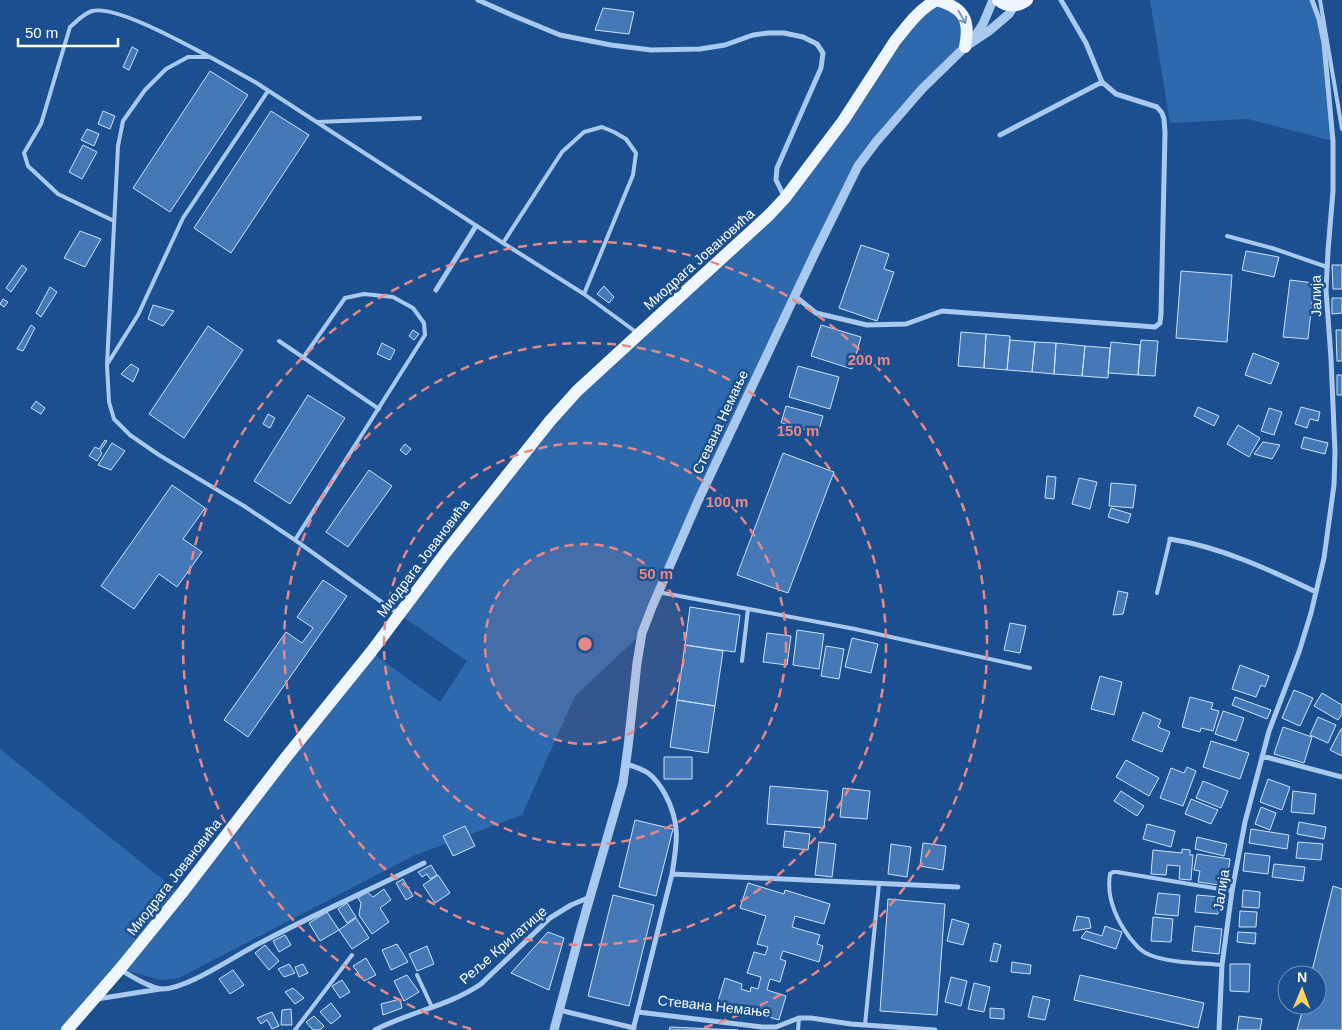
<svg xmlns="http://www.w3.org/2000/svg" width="1342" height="1030" font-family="Helvetica,sans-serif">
	<rect width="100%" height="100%" fill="#1b4f8f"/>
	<path fill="#2e69ad" d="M936,0L960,12L965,47L876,142L815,253L642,633L575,696L522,815L413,856L179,978L161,980L120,969L67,1030H0V749L181,894L371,652L440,702L467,661L399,614L537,436L755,229L871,77Z
		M1150,0H1312L1319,19L1333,141L1248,119L1170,123Z"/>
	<path fill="#4478b7" stroke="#cfe3fa" d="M603,8L634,12L629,34L595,30Z
		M132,47L138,50L129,70L123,67Z
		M210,71L248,95L170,212L133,188Z
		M103,111L115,116L110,129L98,124Z
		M271,111L309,135L231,253L194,228Z
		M87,129L99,134L94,146L81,140Z
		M83,145L97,152L82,179L69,172Z
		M80,231L101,239L85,267L64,258Z
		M861,245L889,254L884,269L894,272L877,321L839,308Z
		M1246,251L1279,257L1274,277L1242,270Z
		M22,265L27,269L11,292L6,288Z
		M1332,265H1342V289H1333Z
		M1181,271L1232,275L1227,342L1176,338Z
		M1290,280L1314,283L1308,339L1283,337Z
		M604,286L614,297L609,303L597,294Z
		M50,287L57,292L41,317L36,313Z
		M1332,298H1342V313L1332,314Z
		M3,299L8,302L4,307L0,304Z
		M153,305L174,311L163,326L148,319Z
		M31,325L35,328L23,351L17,349Z
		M821,325L861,337L852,369L811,356Z
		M208,326L243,350L184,438L149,414Z
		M413,330L419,334L414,340L409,336Z
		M1336,330H1342V361H1337Z
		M961,332L986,334L984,368L958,366Z
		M986,334L1010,336L1007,370L984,368Z
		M1010,340L1035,342L1032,372L1007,370Z
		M1141,340L1158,341L1155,376L1138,375Z
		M1035,342L1056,343L1054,374L1032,372Z
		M1111,342L1140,345L1138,375L1108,373Z
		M382,343L395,350L390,360L377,354Z
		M1056,343L1085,346L1082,376L1054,374Z
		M1085,346L1110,348L1108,378L1082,376Z
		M1253,353L1279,363L1271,384L1245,375Z
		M131,364L139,369L133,382L121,374Z
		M798,366L839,377L830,409L789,397Z
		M1337,375H1342V395H1337Z
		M308,395L345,418L290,504L254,481Z
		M36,401L45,408L41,414L31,408Z
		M786,406L823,416L818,433L781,423Z
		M1198,407L1219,416L1214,426L1194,416Z
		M1301,407L1320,412L1318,421L1310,419L1307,428L1295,424Z
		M1269,408L1282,412L1274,435L1261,431Z
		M268,414L275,418L270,428L263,424Z
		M1238,425L1260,438L1249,457L1227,444Z
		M1304,437L1328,443L1325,454L1301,448Z
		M105,440L107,441L100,451L102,453L97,461L89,456L95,447L99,449Z
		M1263,442L1280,445L1272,459L1254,454Z
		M112,443L125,451L111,470L98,465Z
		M405,444L411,449L406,455L400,450Z
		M783,453L834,472L788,593L737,575Z
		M369,470L392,486L348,547L326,532Z
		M1047,476L1056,477L1054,499L1045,498Z
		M1079,478L1097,482L1090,509L1072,504Z
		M1111,483L1136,485L1133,508L1109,506Z
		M172,485L205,508L183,539L202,552L177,587L159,574L134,609L101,586Z
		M1111,508L1131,514L1128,523L1108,517Z
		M323,580L347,596L248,737L224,720L286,632L302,643L313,628L297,617Z
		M1118,591L1128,593L1123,614L1113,615Z
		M690,607L740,615L735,652L685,645Z
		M1010,623L1026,626L1020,653L1004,650Z
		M797,630L824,634L819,669L793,665Z
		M767,633L791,636L787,665L763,662Z
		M852,638L878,644L871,673L845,667Z
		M685,645L723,651L715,706L677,700Z
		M826,646L844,649L839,679L821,676Z
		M1240,665L1269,676L1265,687L1261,685L1256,697L1232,689Z
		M1100,676L1122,682L1114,715L1091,709Z
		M1294,690L1313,698L1300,726L1282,718Z
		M1322,693L1342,705V714L1338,720L1314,706Z
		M1190,697L1213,703L1211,709L1219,711L1213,731L1201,728L1200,732L1182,727Z
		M1235,697L1271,710L1267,719L1232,705Z
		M677,700L715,706L708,753L670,747Z
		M1223,711L1244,718L1236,741L1215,734Z
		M1143,712L1161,720L1158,727L1170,732L1162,752L1132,740Z
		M1318,717L1336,725L1328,743L1310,735Z
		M1283,727L1312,737L1304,763L1274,754Z
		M1341,729H1342V756L1330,750Z
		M1211,741L1249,753L1240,779L1203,767Z
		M664,757H692V779H664Z
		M1126,760L1159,778L1149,796L1116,777Z
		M1187,767L1196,771L1183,806L1160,798L1171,768L1184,773Z
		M1268,779L1290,787L1282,810L1260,802Z
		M1203,781L1228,791L1221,808L1196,798Z
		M770,786L828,791L824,828L767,824Z
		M843,788L870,791L867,819L840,817Z
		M1121,791L1144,806L1137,816L1114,801Z
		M1293,791L1316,794L1314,814L1291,812Z
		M1191,799L1218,810L1211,824L1185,814Z
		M1261,807L1276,813L1270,830L1255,824Z
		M635,820L673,829L656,896L619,887Z
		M1299,822L1326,827L1324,839L1297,834Z
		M1147,824L1175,831L1171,847L1143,839Z
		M465,826L475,846L453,856L443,836Z
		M1251,829L1289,835L1287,849L1249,843Z
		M785,831L810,834L808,850L783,847Z
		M1197,837L1227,844L1224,856L1195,849Z
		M819,842L836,844L832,877L815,875Z
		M1298,842L1323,844L1321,860L1296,858Z
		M923,843L946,846L943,870L920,866Z
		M891,844L911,847L907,877L888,874Z
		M1182,849L1190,850V855H1193L1191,880L1179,879L1180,866L1167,865L1166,875L1151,874L1153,850L1182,853Z
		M1245,853L1270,856L1268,874L1243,871Z
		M1197,854L1230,859L1226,886L1198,882L1200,871L1194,870Z
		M1274,864L1305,867L1303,881L1272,877Z
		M431,865L437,875L430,879L427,874L422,877L418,872Z
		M438,875L450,893L435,903L423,885Z
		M403,879L413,896L406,900L396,883Z
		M748,883L784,894L785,890L830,904L824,924L795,916L792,927L820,935L817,944L823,946L819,962L783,951L780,959L786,961L780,982L770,979L767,990L786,996L779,1020L718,1001L725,978L742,984L741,989L750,992L751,987L758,989L761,977L747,973L754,952L765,955L768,947L757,944L766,916L740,908Z
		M1333,886L1342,889V1030H1297L1304,1005H1317V975H1311Z
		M384,889L391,900L380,908L389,922L372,934L359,915L361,903L358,898L367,892L373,897Z
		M1243,890L1260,892L1259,908L1242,907Z
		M1158,893L1180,895L1178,916L1155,914Z
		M613,895L654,905L629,1006L588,996Z
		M1197,895L1220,897L1218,914L1195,912Z
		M888,899L945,904L937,1015L880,1011Z
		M347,903L356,917L347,923L338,909Z
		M1240,911L1257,912L1256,927H1239Z
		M327,912L339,930L320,941L309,923Z
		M1077,916L1089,918L1091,928L1073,931Z
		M1153,917L1173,919L1171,942L1151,941Z
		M356,918L369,938L352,949L339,930Z
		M952,919L969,924L963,945L947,941Z
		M1105,926L1122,932L1116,949L1081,938L1086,931L1102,936Z
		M1195,926L1222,929L1219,954L1192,951Z
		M548,932L564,938L549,990L511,973Z
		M1238,932L1256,933L1255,944L1237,942Z
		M285,935L291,945L279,952L273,941Z
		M994,943L1001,945L997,962L990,961Z
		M397,944L408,962L391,970L382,950Z
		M265,945L279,961L269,970L255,953Z
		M427,946L434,964L417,971L409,954Z
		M366,958L376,975L364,981L353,966Z
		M1012,962L1031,965L1030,974L1011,972Z
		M289,964L295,973L284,977L278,969Z
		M303,964L308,973L299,977L295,967Z
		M1230,964H1250L1249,992L1230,991Z
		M233,970L244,985L230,994L219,979Z
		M407,975L419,992L404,1001L394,981Z
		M1080,975L1204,1003L1198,1028L1074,1000Z
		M951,977L967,981L961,1006L945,1002Z
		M342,980L350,992L340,998L332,986Z
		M974,983L990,987L984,1012L968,1009Z
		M293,988L304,998L295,1004L285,992Z
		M1033,996L1050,1000L1045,1020L1028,1017Z
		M400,999L402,1008L383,1015L381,1004Z
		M331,1003L341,1016L331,1024L320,1012Z
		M990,1008L1004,1009V1019L990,1018Z
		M291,1009L292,1025H281L282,1010Z
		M272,1012L279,1026L272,1029L267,1020L261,1024L257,1018Z
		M314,1016L324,1026L320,1030H313L306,1022Z
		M1239,1016L1262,1019L1260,1030H1237Z
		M670,1027L738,1030H669Z"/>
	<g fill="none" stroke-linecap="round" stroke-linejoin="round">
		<path stroke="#a9c9ee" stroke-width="4" d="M1320,0L1342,129
			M317,122L420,118
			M114,221L58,194L28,166L24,153L41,124L70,27C77,21 83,14 92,11C116,5 185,44 208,56
			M1227,236L1272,248L1327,267
			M503,243L562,152L584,132L602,127L614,132L626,139L636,153L633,175L584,294
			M279,341L379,409
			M108,363L138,315L183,218L268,91
			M295,540L425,335L424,323L413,308L393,297L364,294L345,298L303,358
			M658,592L855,629L1030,668
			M1157,593L1170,539
			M397,613L295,540L244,506L159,455L130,435L114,419L109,402L107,365L118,146L123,121L145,90L166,69L188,57H210L255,82L503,243L584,294L636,332
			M742,661L748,609
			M1222,965C1200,963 1170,963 1150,955C1141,952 1136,945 1130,938C1116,919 1106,898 1110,874L1113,872H1117L1232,891
			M417,975L432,1007
			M865,1025L879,884
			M295,1030L352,955
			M798,1030L799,1018"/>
		<path stroke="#a9c9ee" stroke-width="5" d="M478,0L514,16L560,35L611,45L651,50L700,49L725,45L753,35L768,33H784L803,37L817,44L823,53L821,68L777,168L776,180L784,196
			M1000,135L1102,82
			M436,290L476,226
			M795,296L816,313L867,325L906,324L942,311L1155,327L1160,323L1161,314L1165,133L1164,119L1162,113L1157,107L1116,94L1102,82L1086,43L1061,0
			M1170,539C1221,547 1270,570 1316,592
			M1262,756L1342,777
			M626,764C633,766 642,769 648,773C655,778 661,787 665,794C681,824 677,843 672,874L633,1030
			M672,874L958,887
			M121,970C131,976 149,988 162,989C188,989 237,954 262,942C315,914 370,890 424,863
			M97,999L160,989
			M559,1010L634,1028
			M638,1012L762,1027H776L799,1018H811L851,1024L935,1030
			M375,1030C409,1012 449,1006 481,984L550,918L571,905L590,897
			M1219,1030L1222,965L1232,891L1245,822L1269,731L1299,652L1311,613L1324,558L1334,485L1335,452L1331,358L1326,290L1328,251L1333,191V141L1324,43L1319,19L1312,0"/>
		<path stroke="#a9c9ee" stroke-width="9" d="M972,41L983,24L993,0
			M554,1030L582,925L623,783L628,747L637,663L642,633L652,607L698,501L815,253L858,166L876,142L922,89L965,47L989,31L1009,14L1015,5"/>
		<path stroke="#f0f6ff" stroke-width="12" d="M936,0C963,7 971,19 965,47
			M998,0C1007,7 1017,7 1027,0
			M67,1030L120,969L181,894L287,756L371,652L446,552L550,421L577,391L639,334L769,215L785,198L843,121L895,41C908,25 919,9 937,0"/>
	</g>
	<defs><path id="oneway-shaft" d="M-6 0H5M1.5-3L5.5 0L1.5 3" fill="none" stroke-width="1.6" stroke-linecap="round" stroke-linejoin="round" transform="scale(1.25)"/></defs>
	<use stroke="#7b9ac1" href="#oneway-shaft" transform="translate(962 17) rotate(60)"/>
	<circle cx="585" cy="644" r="100" fill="#e88989" fill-opacity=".12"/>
	<g fill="none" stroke="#e88989" stroke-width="2.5" stroke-dasharray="9 6">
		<circle cx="585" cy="644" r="100"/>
		<circle cx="585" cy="644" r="201"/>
		<circle cx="585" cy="644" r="301"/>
		<path d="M471 1029A402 402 0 1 1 699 1029"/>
	</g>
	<g text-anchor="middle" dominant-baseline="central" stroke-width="5" stroke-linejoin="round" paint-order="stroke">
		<g font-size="14" fill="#fff" stroke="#1b4f8f">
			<text transform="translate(699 259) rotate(-42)">Миодрага Јовановића</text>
			<text transform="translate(1316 296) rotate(-91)">Јалија</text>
			<text transform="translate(720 422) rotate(-65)">Стевана Немање</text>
			<text transform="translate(423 558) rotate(-53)">Миодрага Јовановића</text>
			<text transform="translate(174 877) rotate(-52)">Миодрага Јовановића</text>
			<text transform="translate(1221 890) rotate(-81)">Јалија</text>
			<text transform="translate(503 945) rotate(-41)">Реље Крилатице</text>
			<text transform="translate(714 1006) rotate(6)">Стевана Немање</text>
		</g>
	</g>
	<circle cx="585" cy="644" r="8" fill="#e88989" stroke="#1b4f8f" stroke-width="2.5"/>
	<g font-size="15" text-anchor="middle" font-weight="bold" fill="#e88989" stroke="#1b4f8f" stroke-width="5" stroke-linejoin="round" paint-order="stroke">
		<text x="869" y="365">200 m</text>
		<text x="798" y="436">150 m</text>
		<text x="727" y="507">100 m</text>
		<text x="656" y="579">50 m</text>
	</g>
	<g transform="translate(1302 990) rotate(1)"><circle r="24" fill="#1b4f8f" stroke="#7695bc"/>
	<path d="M0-4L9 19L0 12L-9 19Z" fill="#ffd166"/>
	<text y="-8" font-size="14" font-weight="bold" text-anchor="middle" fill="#ffffff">N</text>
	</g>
	<path d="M18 38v8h100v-8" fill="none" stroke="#ffffff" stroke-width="2.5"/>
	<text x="25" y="38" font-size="15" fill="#ffffff" stroke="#1b4f8f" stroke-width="4" paint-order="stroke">50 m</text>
</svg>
